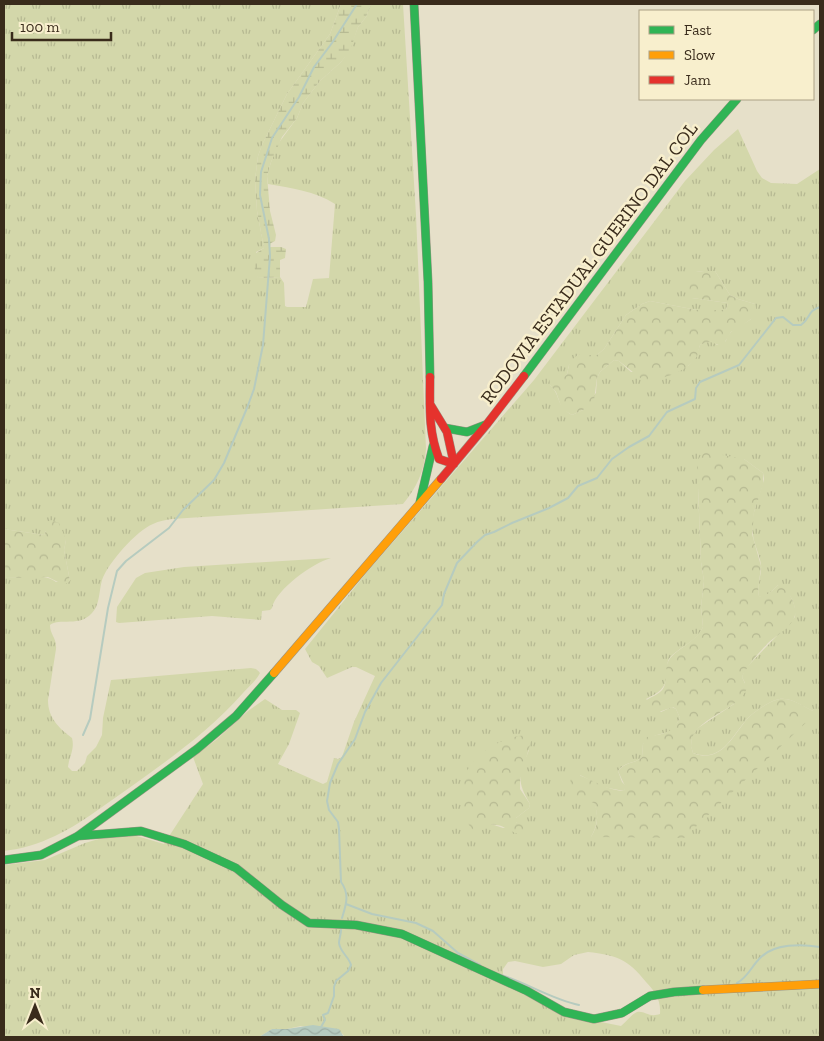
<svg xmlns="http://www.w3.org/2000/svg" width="824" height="1041" font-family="'Zilla Slab',serif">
	<defs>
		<pattern id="grass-tufts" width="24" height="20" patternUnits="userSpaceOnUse" patternTransform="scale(1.25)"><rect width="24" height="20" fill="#d3d7aa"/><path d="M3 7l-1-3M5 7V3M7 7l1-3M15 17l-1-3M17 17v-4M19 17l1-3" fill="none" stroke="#b6b992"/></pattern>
		<pattern id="forest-crowns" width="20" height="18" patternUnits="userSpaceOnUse" patternTransform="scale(1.25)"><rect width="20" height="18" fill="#d3d7aa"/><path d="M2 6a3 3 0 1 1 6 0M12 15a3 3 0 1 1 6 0" fill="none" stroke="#b6b992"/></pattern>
		<pattern id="wetland-marsh" width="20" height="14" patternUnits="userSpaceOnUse" patternTransform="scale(1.25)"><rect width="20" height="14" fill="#d3d7aa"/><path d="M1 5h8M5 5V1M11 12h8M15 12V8" fill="none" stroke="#b6b992"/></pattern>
		<pattern id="water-waves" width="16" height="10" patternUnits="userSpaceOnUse" patternTransform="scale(1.25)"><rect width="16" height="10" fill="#b6cbbf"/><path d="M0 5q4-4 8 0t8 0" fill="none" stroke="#9daea4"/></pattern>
	</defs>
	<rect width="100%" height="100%" fill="#e6e0c9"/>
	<path fill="url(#grass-tufts)" fill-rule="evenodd" d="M4,4H341L330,34L287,94L262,145L258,156L255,180L257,211L264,248L256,252L258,278L280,277L284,283L285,306L287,307H306L313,279L329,278L335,204C315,191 291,188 268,184L267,176L271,162L278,144L297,118L303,103L320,81L341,62L349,51L358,27L366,17L371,4H403L416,215L426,449C424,472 417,487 403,504L172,519C166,520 159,521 153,524C136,531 108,563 102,580C99,590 100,605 92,613C79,628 59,617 50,625C50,635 57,638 56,649L48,700C48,718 59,728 72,738C75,749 69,757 68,767L72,771H77L85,763L87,756L96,747L102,735L103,718L111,680L251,668L256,669L260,673C256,681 249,686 243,693C209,732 164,763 122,793C100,808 79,825 55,836C38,844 22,849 4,851V578C19,578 44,572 56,582L70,581L64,550L66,540L46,531L44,535L4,529Z
		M738,129L757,171L762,178L771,183L797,184L820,169V1037H344L343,1034L301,1026L287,1029H272L259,1037H4V865L45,860L85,843L109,836L130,834L164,844L203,784L193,757L216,740L248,711L265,699L282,710H296L300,713L289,744L278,764L323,784L327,782L334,758L338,759L342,757L354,722L375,676L356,667H352L327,678L319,666L312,662L305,649L368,571L534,380L685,181L714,150ZM704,271H715L730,295L738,299L755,304L751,319C742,326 728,330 726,341L717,345C711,340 707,341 700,345L696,357L688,366L631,372L619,361L614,360L600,372L597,378L596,393L583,410L572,415C555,405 562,397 550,385L557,374L564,378L567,374L569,365L578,355H597L604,349L626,315L642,304L650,301L697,310H726L728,303L692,298L696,272ZM744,459L763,473L764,479C760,497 749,516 753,535C754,545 760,555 761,565C762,576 756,586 759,596L763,598L772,591L778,585C790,593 796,601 795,617L745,669L742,677L745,683L734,704L698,728L692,736L691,746L693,753C724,764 733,732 750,716C756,711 762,707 769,703C773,701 780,698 784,699C793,699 804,707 813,711L591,837C605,812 592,798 580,775L603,787L624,791L626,786L622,782L618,771C627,760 633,765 642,757L643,744C647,741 652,736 657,735C672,731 672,733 680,718L676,709L672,707L661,712L646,699C658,693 666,689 667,674C668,669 666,664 669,659C678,647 696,643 703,627L701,607L704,581L701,562L698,489ZM529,750C519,775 516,780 530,804L529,808L516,818V822L520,825L503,828L494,825H488L467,772L472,764ZM588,952C616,955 628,959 646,982C655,992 661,999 660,1014C649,1018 644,1010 637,1012C632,1014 626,1022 621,1026L601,1022L575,1019L559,1014L503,978V969L508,962L515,961L543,967L561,964L574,955Z
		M331,558C313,563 276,589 272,608L270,610L262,611L261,620L212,616L119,623L116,622L117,607L136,578L145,573L184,567Z"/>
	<path fill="url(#forest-crowns)" d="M704,271H715L730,295L738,299L755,304L756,308L755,316L739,328L731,332L723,345C712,345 712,338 700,345C699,348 698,353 697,356C687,373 660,380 643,380L619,361L614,360L600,372L597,378L594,400L583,410L572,415L562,409L556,392L550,385L549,376L554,372L564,377L567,374L570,361L578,355H597L604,349L626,315L642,304L650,301L697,310H726L728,303L692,298L689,291L691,276L696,272Z
		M706,452L744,459L763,473V485L754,512L753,525L752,534L761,566L758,591L759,596L763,597L772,591L778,585L784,586C789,593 797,605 795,615C793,626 777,635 768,643C760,651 746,667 742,677L747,688C738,714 681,719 693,753C723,765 734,732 750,716C756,711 762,707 769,703C773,701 780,698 784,699C793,699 805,707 813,711V716L684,838L591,837C598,825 599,816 594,803L573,795C569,787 569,782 573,774C591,777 603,790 624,791L625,786L618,771C628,760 633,765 642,757L643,744L647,737C664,733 671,735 680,718L676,709L673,707L653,714L646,711L643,704C648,696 660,696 664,687C668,678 664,667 669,660C677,648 695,643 703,627L701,607L704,581L701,562L697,462L701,455Z
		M51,520L59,523L66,540L64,550L70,581L64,585L48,577L4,578V529L44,535L46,531L43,526L45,523Z
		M527,735L531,741L520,780V789L530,804L529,808L516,818V822C522,826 527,825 532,830V833C515,841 506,822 491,825C486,826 482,831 477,833C462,824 463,800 460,784C464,777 467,770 472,763C484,747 508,736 527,735Z"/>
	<path fill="url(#wetland-marsh)" d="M341,4H371L366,17L358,27L350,51L341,62L320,81L303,103L297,118L282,137L271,162L267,176L270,211L276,235L275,241L271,243L270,247H281L286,249L285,258L280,260V277L258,278L255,270L253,255L264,248L257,211L255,180L258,156L262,145L287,94L330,34Z"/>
	<path fill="url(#water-waves)" d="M313,1025L339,1029L344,1037H259L272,1029H287Z"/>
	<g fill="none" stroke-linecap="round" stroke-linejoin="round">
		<path stroke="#b6cbbf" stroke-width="2" d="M83,735L90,719L108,608L117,571L126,561L169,528L183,510L214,480L224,463L247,408L254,389L263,345L270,256L269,239L260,195L261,172L272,138L299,97L314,67L332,43L357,4
			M346,904L372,914L416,923L433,931L458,953L480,965
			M342,918C346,905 350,894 341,882L339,829L338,822L329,810L327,801L330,783L338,764L355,739L365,712L381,683L442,605L444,594L457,563L477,542L485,535L494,532L512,523L549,508L568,498L578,486L597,478L612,459L629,447L649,436L667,412L695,399L696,388L700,382L739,365L776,318L783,317L793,325H801C811,318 807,311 820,307
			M498,974C526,982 550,999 579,1005
			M737,983C748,977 751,967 760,958C774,943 802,944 820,947
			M321,1027L325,1020L323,1015L328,1013L334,996V987L336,981L348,971L351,965C349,957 340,952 339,943C339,939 341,934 341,930"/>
		<g stroke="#9a9383" stroke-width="9">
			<path id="fast" d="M414,4L428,282L430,377
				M813,30L820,24
				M524,376L701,140L737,99
				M445,428L467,432L485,425
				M420,502L433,446
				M78,836L141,831L184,844L236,868L282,905L309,923L356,925L402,934L527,991L564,1012L594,1019L622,1013L650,996L674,992L703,990
				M4,860L41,855L78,836L197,749L236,716L274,673"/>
		</g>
		<g stroke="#9a9383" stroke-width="9">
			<path id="slow" d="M274,673L441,479
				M703,990L820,984"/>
		</g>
		<g stroke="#9a9383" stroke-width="9">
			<path id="jam" d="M430,377C430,407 428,430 439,459L454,464L447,432L430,404
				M441,479L487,424L524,376"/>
		</g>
		<use href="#fast" stroke="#30b455" stroke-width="8"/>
		<use href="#slow" stroke="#ff9f0a" stroke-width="8"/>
		<use href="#jam" stroke="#e5322d" stroke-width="8"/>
	</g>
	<g text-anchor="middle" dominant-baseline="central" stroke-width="5" stroke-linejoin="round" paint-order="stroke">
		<g font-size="19" fill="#392b1b" stroke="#f8efcd">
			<text transform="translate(589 263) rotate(-53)">RODOVIA ESTADUAL GUERINO DAL COL</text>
		</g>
	</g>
	<rect width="824" height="1041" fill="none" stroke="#392b1b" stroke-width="10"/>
	<rect x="639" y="10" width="175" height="90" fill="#f8efcd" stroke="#aca186"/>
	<rect x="649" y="26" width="25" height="8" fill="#30b455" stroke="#aca186"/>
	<text x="684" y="35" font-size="15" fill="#392b1b">Fast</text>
	<rect x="649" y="51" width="25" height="8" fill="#ff9f0a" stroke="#aca186"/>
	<text x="684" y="60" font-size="15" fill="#392b1b">Slow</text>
	<rect x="649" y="76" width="25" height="8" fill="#e5322d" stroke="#aca186"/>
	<text x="684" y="85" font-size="15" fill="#392b1b">Jam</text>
	<g transform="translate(35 1006)" stroke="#f8efcd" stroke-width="4" paint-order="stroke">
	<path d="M0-4L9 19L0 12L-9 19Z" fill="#392b1b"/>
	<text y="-8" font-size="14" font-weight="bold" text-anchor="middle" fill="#392b1b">N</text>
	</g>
	<path d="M12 32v8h99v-8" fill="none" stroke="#392b1b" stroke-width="2.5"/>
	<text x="20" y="32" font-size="15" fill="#392b1b" stroke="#f8efcd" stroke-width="4" paint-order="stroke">100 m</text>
</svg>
